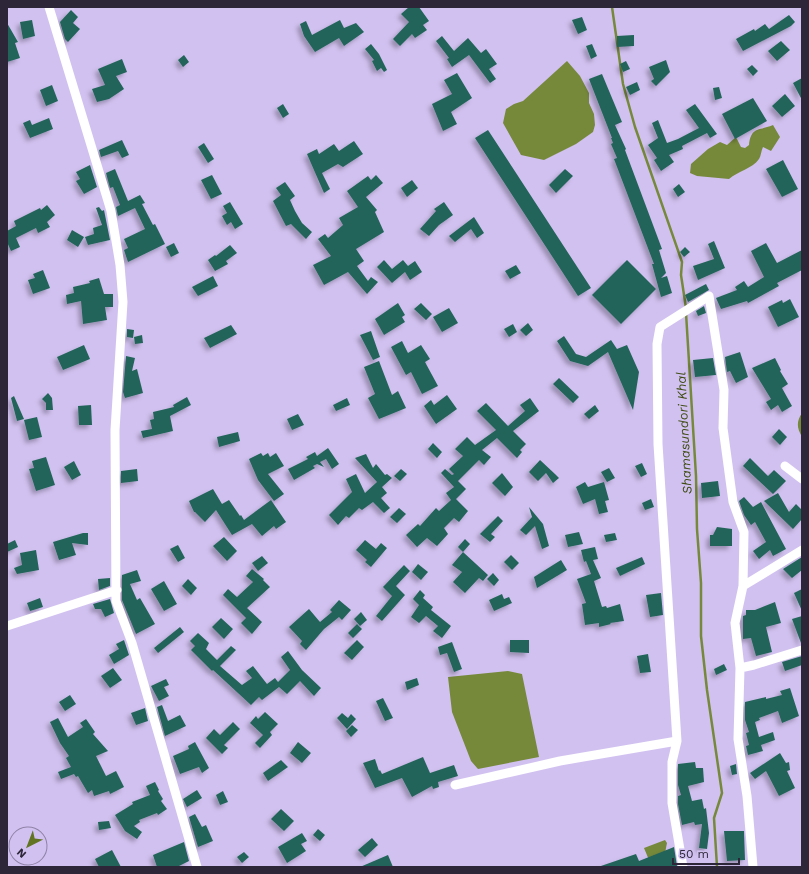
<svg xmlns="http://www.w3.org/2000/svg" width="809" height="874" font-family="'Work Sans',sans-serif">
	<defs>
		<filter id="shadow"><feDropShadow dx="-3.5" dy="3.5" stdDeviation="2" flood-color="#0004"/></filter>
	</defs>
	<rect width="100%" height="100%" fill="#d1c1f0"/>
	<path fill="#76893a" d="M567,61L580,76L589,93V103L594,114L595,125L593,132L576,144L544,160L521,155L503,123L506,109L514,104L523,101Z
		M773,125L780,137L771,151L763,147C761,151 761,156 759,159C752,169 738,171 729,179L697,176L690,173L691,164L708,149L720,142L727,145L736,137L741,147L745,148L749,145C751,126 759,131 773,125Z
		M802,413V437C797,428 796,422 802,413Z
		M508,671L522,674L539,757L478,769L471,761L452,712L448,677Z
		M665,840L667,843L665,853L649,860L644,848Z"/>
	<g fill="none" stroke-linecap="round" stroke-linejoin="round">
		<path stroke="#76893a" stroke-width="2.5" d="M612,7L623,84L635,127L682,262L681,275L686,308
			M686,313L696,476L697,529L701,583V636L707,690L722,793L714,818L717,867"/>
	</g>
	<path fill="#23645a" filter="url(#shadow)" d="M409,7H419L429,21L423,25L427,30L415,38L412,34L400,46L393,39L409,22L401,14Z
		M71,10L78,17L73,23L80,29L68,42L65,39L60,22Z
		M789,15L795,22L791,26L743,51L736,39L754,29L755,31L765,24L769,29Z
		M582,17L587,30L578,34L572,20Z
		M32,20L35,36L23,39L20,22Z
		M340,20L344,28L356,23L364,32L344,46L339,38L315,52L304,36L300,24L306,21L312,35Z
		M7,23L18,42L15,43L20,58L7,62Z
		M634,35V46L617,47V36Z
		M442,36L454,51L468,38L481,53L486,49L497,64L489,69L496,79L490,83L469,55L452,67L447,59L449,58L436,41Z
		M781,41L790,50L777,61L768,51Z
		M371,44L379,54L387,70L384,72L381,68L377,71L372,61L374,60L365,49Z
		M592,44L597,56L591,59L586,46Z
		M184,55L189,62L183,67L178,60Z
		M122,59L127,72L116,76L124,89L109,99L97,102L92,89L105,85L98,69Z
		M666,60L670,72L656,86L651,81L654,79L649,67Z
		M626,61L630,69L623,72L620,64Z
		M752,65L758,71L753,76L747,69Z
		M457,73L472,98L451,112L457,124L443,131L432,104L452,94L444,80Z
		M602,74L622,122L615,125L626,149L625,150L662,249L659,250L666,273L661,278L667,276L672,293L661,297L652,264H654L614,159L617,158L611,144L613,143L611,138H612L589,79Z
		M802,78V100L793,83Z
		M637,82L640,90L630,95L626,87Z
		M52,85L58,101L46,106L40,90Z
		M719,87L722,98L715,100L713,88Z
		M785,94L795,106L782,117L772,106Z
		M753,98L767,121L735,139L722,114Z
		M283,104L289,114L283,118L277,108Z
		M695,104L717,134L710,138L707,133L682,146L683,149L669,155L674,162L661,171L654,160L657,158L648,145L658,138L652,123L658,120L667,143L678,139L699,128L686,110Z
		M49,118L53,129L30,138L23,123L30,120L32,125Z
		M488,130L591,288L578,296L475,138Z
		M122,140L129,155L122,158L118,151L101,157L99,150Z
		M354,141L363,154L343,167L338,164L322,173L330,189L324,193L307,154L317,149L319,154L334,144L339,151Z
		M204,143L214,159L208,163L198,147Z
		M783,160L798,189L782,197L766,169Z
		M90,165L97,187L84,194L76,181L80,179L76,172Z
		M115,169L128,201L140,195L145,203L142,204L153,225L155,224L165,244L128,262L124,250L128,248L124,239L145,229L135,208L118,216L116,207L120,205L113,187L110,188L106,173Z
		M565,169L573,176L556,193L549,185Z
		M212,175L222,194L211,199L201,180Z
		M376,175L383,183L366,197L377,210L375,212L384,232L356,249L364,261L357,266L368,281L371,277L378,282L367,294L348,272L324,285L313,265L331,256L318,239L325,234L328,238L343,225L339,218L358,207L347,191L368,176L371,180Z
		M412,180L418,188L407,197L401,188Z
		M285,182L295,196L290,200L295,211L302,223L312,232L306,239L291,224L286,226L273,201L281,195L276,188Z
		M679,184L685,192L678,197L673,189Z
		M230,202L243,224L235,229L231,222L227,225L222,216L227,213L223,206Z
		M444,202L453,215L439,225L429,236L420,229L436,211L434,209Z
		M47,205L55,215L47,222L50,227L38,233L36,228L16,238L20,247L11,251L7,242V231L16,226L14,221L40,208L41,210Z
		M99,207L102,211L104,210L110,240L88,245L85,237L94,234L93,228L102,225L96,208Z
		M474,217L484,233L477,238L471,229L455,242L449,236Z
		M72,230L84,237L78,247L67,240Z
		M714,241L725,268L698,280L693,266L714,259L708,244Z
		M174,243L179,253L171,257L166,247Z
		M766,243L777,263L802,250V270L777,283L779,286L748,303L747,301L721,309L716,298L737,290L735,287L744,281L748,287L764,277L751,251Z
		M230,245L237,253L226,261L228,264L215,271L208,260L215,255L216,256Z
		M685,247L690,252L684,257L680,252Z
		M384,260L392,269L403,260L408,266L415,261L422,272L410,280L405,272L392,283L377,267Z
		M627,260L656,289L621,324L592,295Z
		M516,265L521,273L510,279L505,271Z
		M43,270L50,288L33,294L28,280L35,278L33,274Z
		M213,276L218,286L198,296L192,287Z
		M99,278L104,294H113V307H105L107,320L83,324L81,301L67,304L66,295L74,293L73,287L90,283L89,281Z
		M706,284L709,290L688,302L685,295Z
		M790,299L799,317L778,327L768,307L782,300L783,303Z
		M398,303L405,315L402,317L405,322L384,335L375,319Z
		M421,303L432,314L426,320L414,309Z
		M704,306L706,313L698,316L696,311Z
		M449,308L458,323L442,332L433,317Z
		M528,323L533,330L526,336L520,330Z
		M513,324L517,332L509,337L504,329Z
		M231,325L237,334L210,348L204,338Z
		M127,329L134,330L133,338L127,337Z
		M371,331L380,357L373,360L360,335Z
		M142,335L143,343L135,344L134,337Z
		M564,336L576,354L586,357L611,340L617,349L627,345L639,372L633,410L608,352L588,366L570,361L557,341Z
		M402,341L408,353L421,345L430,359L425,362L438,386L422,394L411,372L406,375L391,347Z
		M84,345L90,359L63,370L57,357Z
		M740,352L748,377L736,383L730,371L727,372L725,357Z
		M126,356L135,358L132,371L137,369L143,393L125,398L123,392Z
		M713,358L716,375L695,377L693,360Z
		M775,358L781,370L780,371L788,384L782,388L792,406L782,412L778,405L771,410L766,402L771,399L752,368Z
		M379,361L392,395L398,391L406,408L379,419L368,398L375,394L364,367Z
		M559,378L579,397L573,403L553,384Z
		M48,393L52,398L53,410H46V403L42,399Z
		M447,395L457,409L436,424L424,406L431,400L434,405Z
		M14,396L24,419L17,421L11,398Z
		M187,397L191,405L170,416L173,431L143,438L141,431L152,429L150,420L154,419L153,412L174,407L173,405Z
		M347,398L350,405L336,411L333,405Z
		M530,398L539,411L513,431L526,444L520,450L522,452L517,458L497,438L482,450L491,457L484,465L479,460L458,481L466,489L456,499L468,511L459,522L454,518L444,528L448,534L437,546L427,538L417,547L406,535L418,524L420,526L436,508L439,511L451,500L446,493L454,487L441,473L445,469L452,475L454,474L449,469L463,456L455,449L467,437L475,445L496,430L477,411L486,403L508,426L525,411L520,405Z
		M91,405L92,425H79L78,406Z
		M595,405L599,411L589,419L584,414Z
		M298,414L304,425L292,430L287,419Z
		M37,417L42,437L29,440L24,420Z
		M779,429L787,437L780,445L772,437Z
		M238,432L240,441L219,447L217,437Z
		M433,443L442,452L437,458L428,449Z
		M328,448L339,464L332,469L326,459L320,462L324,467L317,464L313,466L315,468L294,480L288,469L308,459L306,457L315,452L317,456Z
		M261,453L263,456L268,453L270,457L276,453L284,466L268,474L284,494L274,501L258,480L249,459Z
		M366,454L373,468L376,464L385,475L387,474L392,478L382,487L387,493L381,498L390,508L384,513L373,502L362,510L359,508L349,518L346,516L338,525L329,515L352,492L346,479L356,474L365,493L377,482L355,458Z
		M46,457L55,485L36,491L29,469L34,468L32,461Z
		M750,458L768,476L774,470L786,481L773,494L743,466Z
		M540,460L555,474L559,478L553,483L546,473L538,481L529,472Z
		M74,461L81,475L72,480L64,467Z
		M642,463L647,474L641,477L635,466Z
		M609,468L615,478L607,482L601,472Z
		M137,469L138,481L121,483V471Z
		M401,469L407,474L400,481L394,476Z
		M502,473L513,487L505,496L492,483Z
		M718,481L720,496L702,498L701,483Z
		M585,482L588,487L604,482L609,500L605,501L608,512L599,514L595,499L583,504L576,487Z
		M213,489L222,504L229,500L240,516L241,515L244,520L271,500L286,522L276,529L274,526L262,536L252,524L232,535L216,510L205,522L195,512H194L189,501Z
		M778,493L789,512L796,504L802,510V519L793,529L764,501Z
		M744,497L753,507L761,502L786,549L773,556L770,550L759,559L753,551L766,542L755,522L751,525L744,515L739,501Z
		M651,499L654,507L645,510L642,503Z
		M529,507L543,524L549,546L542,549L535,526L526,535L520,530L532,517Z
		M399,508L406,514L397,523L390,517Z
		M498,516L503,521L491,534L495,537L490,542L480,534Z
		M717,527L732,529V546H710V535H713Z
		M579,532L583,544L568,547L565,535Z
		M83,533H88V545L72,543L76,555L59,560L53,542Z
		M615,533L617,540L606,542L604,535Z
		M224,537L237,551L227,561L213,546Z
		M465,539L470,544L463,552L458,547Z
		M15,540L18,547L7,552V544Z
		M365,540L376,549L381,543L387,548L371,567L365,562L367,560L356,550Z
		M178,545L185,558L178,562L170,549Z
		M595,547L598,559L593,560L601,578L594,581L602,607L606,606L607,608L620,604L624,621L610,623L611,624L599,627V623L585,625L582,604L586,603L577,579L591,574L586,561L584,562L581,550Z
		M36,550L39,570L17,574L14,568L22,565L20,553Z
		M463,552L488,575L483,581L479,578L465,593L453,582L462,572L452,565Z
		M511,555L519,563L512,570L504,562Z
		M262,556L268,563L258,571L252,563Z
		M642,557L645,564L620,576L616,568Z
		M802,557V570L792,578L783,569Z
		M561,560L567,570L537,588L534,577Z
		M418,564L428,572L421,580L412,572Z
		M404,565L410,571L396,586L405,595L382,621L376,616L392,596L383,587Z
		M252,569L264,579L263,580L270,587L247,608L262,622L252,634L241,623L246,618L223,595L228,589L237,597L253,582L246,576Z
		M137,570L141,581L130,584L137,600L140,598L155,624L136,634L122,600V575Z
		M493,573L499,580L494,586L487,579Z
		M110,578V586L99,590L98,579Z
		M188,579L197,588L191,595L182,586Z
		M164,581L177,604L164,611L151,589Z
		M802,589V611L794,593Z
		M420,590L425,595L423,598L433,607L431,610L451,626L442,638L433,631L438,626L426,616L419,623L411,617L419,605L413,599Z
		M661,593L663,615L650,617L646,595Z
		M502,594L504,599L509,597L512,603L494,611L489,600Z
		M40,598L43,607L30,611L27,603Z
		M110,599L114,613L105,617L101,609H95L93,604Z
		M339,600L351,610L342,620L339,617L324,629L306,650L300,644L302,641L289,627L309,609L320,622L332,612L330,610Z
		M775,602L781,623L766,627L772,652L756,656L751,638L743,639V616L746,615V610H755Z
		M361,612L367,620L360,626L354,619Z
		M802,616V643H801L792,619Z
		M221,618L233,629L224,639L212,627Z
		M357,624L362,629L353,638L348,633Z
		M180,627L184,632L158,653L154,648Z
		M198,633L209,643L206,649L217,660L231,646L236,650L220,666L242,685L252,678L246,671L253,666L267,684L275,678L278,682L290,670L281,657L288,651L302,670L321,688L314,696L300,681L287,694L279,687L262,700L259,697L251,705L213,670L212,671L191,650L195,646L190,641Z
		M124,640L129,655L114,664L109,655L119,649L116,644Z
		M357,640L364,647L352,660L344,653Z
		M510,640H529V653L510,652Z
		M452,642L462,669L454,672L447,653L440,655L438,647Z
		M648,654L651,672L640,673L637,656Z
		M802,656V665L785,671L782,662Z
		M724,664L727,670L716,675L714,669Z
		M113,668L122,680L110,688L101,676Z
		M417,678L419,685L407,690L405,682Z
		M166,679L169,685L164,687L169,696L159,701L151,686Z
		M790,688L799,716L782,723L778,711L759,718L760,720L755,722L759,737L773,732L775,740L761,745L763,751L748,755L746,746L749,745L746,733L749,732L745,720V702L766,697V699L782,695L780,691Z
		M70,695L76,704L65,711L59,702Z
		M383,698L393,718L385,721L376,701Z
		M162,705L168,721L180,715L186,726L165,736L157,707Z
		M145,708L148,721L136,725L131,713Z
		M265,712L278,724L270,732L272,735L260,748L255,743L263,735L250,723L256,716L258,719Z
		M342,713L348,718L351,714L356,719L347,729L337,718Z
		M58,718L68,737L83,727L80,723L86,719L95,732L93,734L108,751L96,756L106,776L116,771L124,787L110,794L109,791L94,796L92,790L88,793L78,776L76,777L74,774L61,779L58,772L71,767L66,758L69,756L60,743L50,722Z
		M233,722L240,729L224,745L228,748L222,754L206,738L214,729L220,735Z
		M352,725L358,730L351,737L346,731Z
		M195,742L209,768L202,773L199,767L180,774L173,756L189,749L188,746Z
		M298,742L311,753L302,763L290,753Z
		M780,753L786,763L789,762L790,770L787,771L795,788L779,796L766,771L755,779L750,773Z
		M423,757L430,773L454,765L458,776L438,782L439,787L433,789L432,786L412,797L402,778L375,788L363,763L375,759L379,771L380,770L382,774Z
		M281,760L288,767L268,781L263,773Z
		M695,762L696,768H703L704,782L688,786L692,801L702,799L704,809L706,808L709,833L707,849L699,848L702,824L695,825L694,822L682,825L678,804V796L681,795L678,785V764Z
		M736,764L737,774L732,775L730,766Z
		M155,782L159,790L158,791L163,799L161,801L167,809L158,815L157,813L139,820L140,822L134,826L142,832L137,839L125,831L115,815L133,804L132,802L150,795L146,786Z
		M197,790L202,798L187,807L183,799Z
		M223,791L228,802L220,805L216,795Z
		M281,809L294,821L284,831L271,819Z
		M195,814L202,827L206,825L213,841L198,847L189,817Z
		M109,821L111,828L99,830L98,822Z
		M318,829L325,835L320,841L313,835Z
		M724,831H744L745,860L727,861Z
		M302,833L307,841L301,844L306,851L287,863L278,847Z
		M372,838L378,845L365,857L358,850Z
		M184,842L189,861L177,867H157L153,855Z
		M674,847L677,866L674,867H598L636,854L639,861Z
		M112,850L121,867H99L95,859Z
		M244,852L249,857L242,863L237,857Z
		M388,855L393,867H360Z"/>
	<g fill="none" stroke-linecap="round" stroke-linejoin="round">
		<path stroke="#fff" stroke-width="9" d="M49,7L111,211L120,265L123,302L115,430L116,601L132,643L197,867
			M785,466L802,479
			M743,586L802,550
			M7,626L117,590
			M740,668L754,665L802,650
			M455,785L560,761L677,741
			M683,867L672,803V762L677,741L658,444L657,344L660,327L709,296L724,390L723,428L733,502L744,532L743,586L735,623L740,668L738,739L747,796L753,867"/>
	</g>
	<g text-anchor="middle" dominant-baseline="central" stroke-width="4" stroke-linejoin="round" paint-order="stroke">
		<g font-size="13" font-style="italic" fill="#3e4b10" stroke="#d1c1f0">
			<text transform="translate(684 433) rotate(-93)">Shamasundori Khal</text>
		</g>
	</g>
	<rect width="809" height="874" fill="none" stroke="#2c2638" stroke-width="16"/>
	<g transform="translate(28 846) rotate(222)"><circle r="19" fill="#d1c1f0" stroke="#8f83a6"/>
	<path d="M0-3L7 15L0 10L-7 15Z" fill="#627422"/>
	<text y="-6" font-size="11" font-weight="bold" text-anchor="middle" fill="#2c2638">N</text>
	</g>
	<path d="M673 858v6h66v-6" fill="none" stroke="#2c2638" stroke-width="2"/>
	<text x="679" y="858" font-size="12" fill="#2c2638" stroke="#d1c1f0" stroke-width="3" paint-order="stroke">50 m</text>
</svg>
